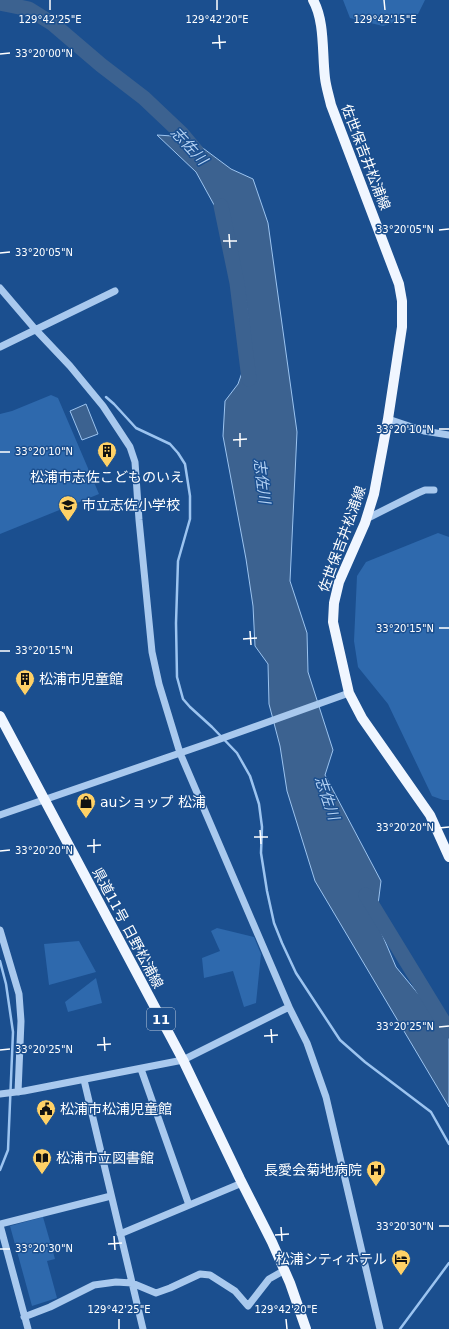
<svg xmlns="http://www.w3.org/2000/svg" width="449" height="1329" font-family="'DejaVu Sans','Noto Sans JP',sans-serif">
	<rect width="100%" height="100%" fill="#1b4f8f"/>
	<path fill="#2e69ad" d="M343,0H425L418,14L383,26L350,18Z
		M51,395L58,398L99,494L0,534V414L12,411Z
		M438,533L449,537V800H443L432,796L388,704L358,667L354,641L357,576L366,562Z
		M217,928L254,937L261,954L256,1003L244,1007L233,971L204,978L202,958L220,951L211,931Z
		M79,941L96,972L49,985L44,944Z
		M96,978L102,1003L68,1012L65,1002Z
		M43,1217L55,1259L47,1261L57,1298L32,1306L10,1226Z"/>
	<path fill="#3c6290" stroke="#9cc4f0" d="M157,135L188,137L231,169L253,179L268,223L297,432L290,581L307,633L308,672L333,750L325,775L381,881L376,920L396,967L449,1031V1107L315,881L287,791L280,746L269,704L268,664L255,646L253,606L246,559L223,436L225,401L238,384L251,347L246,303L230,234L196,172Z
		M86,404L98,434L82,440L70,411Z"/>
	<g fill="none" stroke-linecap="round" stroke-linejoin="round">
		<path stroke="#9cc4f0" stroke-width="2.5" d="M106,397L114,404L136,428L170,444L178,453L185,464L190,496V519L178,561L176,623L177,677L183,699L190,707L212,727L237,753L250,776L259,804L262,827L261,853L267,891L274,923L282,943L296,973L340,1040L365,1062L431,1112L449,1144
			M0,961L6,984L13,1032L8,1150L0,1170
			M400,1329L449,1263"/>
		<path stroke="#3c6290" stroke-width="15" d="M0,3L29,9L53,24L101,65L144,98L182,134L197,152
			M221,206L237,283L249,379
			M366,895L449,1031"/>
		<path stroke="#a9c9ee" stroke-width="7" d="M0,288L35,329L70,366L103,406L130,447L135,462L139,520L152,652L159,684L180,753L289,1007L183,1060L24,1091L0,1094
			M0,347L115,291
			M388,419L424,431L449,435
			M366,519L418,493L425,490H434
			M0,815L209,743L349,693
			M0,930L19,994L21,1021L18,1092
			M289,1007L307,1043L326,1097L380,1329
			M141,1069L189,1205
			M84,1080L143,1329
			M0,1224L111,1196
			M0,1225L28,1329
			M120,1234L242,1183
			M24,1317L50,1307L94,1285L116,1282L132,1283L156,1293L170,1288L200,1274L210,1275L235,1291L248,1306L269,1279L285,1270"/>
		<path stroke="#f0f6ff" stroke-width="10" d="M313,0C325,21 322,53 325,78C326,87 329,96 331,105L399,284L402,301V327L388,419L374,494L365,523L339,582L334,603L333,622L349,693L362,718L430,815L449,857
			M0,716L183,1060L240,1179L272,1242L290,1283L306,1329"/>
	</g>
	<path fill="none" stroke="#fff" stroke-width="1.5" d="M50,0V10M217,0V10M384,0L385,10M219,35L220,49M212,43L226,42M0,54L10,53M439,230L449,229M229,234L230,248M223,241H237M0,253L10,252M439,429H449M240,433V447M233,440L247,439M0,452H10M439,628H449M250,631L251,645M243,639L257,638M0,651H10M439,828L449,827M260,830L261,844M254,837H268M94,839V853M87,846L101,845M0,851L10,850M439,1027L449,1026M271,1029L272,1043M264,1036L278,1035M104,1037L105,1051M97,1045L111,1044M0,1050L10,1049M439,1226H449M281,1227L282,1241M275,1235L289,1234M114,1236L115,1250M108,1244L122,1243M0,1249H10M119,1319V1329M286,1319L287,1329"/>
	<defs>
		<g id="building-pin" transform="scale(1)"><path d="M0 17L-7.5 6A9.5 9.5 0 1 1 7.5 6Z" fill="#ffd166" stroke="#1b4f8f"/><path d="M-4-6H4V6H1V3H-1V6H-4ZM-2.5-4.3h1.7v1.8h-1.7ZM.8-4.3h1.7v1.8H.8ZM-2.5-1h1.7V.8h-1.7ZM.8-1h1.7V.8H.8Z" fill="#111"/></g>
		<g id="school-pin" transform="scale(1)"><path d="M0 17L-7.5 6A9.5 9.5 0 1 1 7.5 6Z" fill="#ffd166" stroke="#1b4f8f"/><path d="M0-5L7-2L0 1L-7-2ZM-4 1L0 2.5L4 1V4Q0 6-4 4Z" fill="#111"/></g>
		<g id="shop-pin" transform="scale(1)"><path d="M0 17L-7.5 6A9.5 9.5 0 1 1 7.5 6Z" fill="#ffd166" stroke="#1b4f8f"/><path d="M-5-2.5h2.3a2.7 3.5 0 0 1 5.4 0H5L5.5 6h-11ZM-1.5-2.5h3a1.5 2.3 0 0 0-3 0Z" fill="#111"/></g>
		<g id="civic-pin" transform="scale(1)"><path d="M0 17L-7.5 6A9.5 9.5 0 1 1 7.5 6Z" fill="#ffd166" stroke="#1b4f8f"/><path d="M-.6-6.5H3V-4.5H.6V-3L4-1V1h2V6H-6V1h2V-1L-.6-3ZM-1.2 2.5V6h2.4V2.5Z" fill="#111"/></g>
		<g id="library-pin" transform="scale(1)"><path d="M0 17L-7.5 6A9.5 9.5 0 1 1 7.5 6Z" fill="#ffd166" stroke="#1b4f8f"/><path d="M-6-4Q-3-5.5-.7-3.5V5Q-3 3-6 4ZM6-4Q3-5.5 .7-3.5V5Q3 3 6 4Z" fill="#111"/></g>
		<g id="hospital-pin" transform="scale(1)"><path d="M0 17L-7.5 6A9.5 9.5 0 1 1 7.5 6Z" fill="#ffd166" stroke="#1b4f8f"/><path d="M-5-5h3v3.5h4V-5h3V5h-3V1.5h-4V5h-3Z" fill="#111"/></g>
		<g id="hotel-pin" transform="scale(1)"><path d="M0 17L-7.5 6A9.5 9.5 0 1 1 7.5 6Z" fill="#ffd166" stroke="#1b4f8f"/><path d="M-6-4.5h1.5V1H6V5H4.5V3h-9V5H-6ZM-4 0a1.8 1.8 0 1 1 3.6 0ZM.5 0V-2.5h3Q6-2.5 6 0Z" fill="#111"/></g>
	</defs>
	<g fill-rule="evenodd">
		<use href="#building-pin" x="107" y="451"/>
		<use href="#school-pin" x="68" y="505"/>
		<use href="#building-pin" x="25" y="679"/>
		<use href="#shop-pin" x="86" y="802"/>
		<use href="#civic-pin" x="46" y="1109"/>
		<use href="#library-pin" x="42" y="1158"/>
		<use href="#hospital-pin" x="376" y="1170"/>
		<use href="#hotel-pin" x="401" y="1259"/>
	</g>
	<g text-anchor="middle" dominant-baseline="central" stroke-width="3" stroke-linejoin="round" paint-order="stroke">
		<rect fill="#1b4f8f" stroke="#bbcadd" stroke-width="1" x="147" y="1008" width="28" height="22" rx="3"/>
		<g font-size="13" font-weight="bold" fill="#fff">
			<text x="161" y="1019">11</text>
		</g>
		<g font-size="14" fill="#fff" stroke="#1b4f8f">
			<text transform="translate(366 157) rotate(69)">佐世保吉井松浦線</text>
			<text transform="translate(342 539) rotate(-70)">佐世保吉井松浦線</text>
			<text transform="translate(128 928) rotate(62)">県道11号 日野松浦線</text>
		</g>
		<g font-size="14" fill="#fff" stroke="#1b4f8f" text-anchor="start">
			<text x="107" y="477" text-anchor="middle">松浦市志佐こどものいえ</text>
			<text x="82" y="505">市立志佐小学校</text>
			<text x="39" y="679">松浦市児童館</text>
			<text x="100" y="802">auショップ 松浦</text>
			<text x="60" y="1109">松浦市松浦児童館</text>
			<text x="56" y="1158">松浦市立図書館</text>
			<text x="362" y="1170" text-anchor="end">長愛会菊地病院</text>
			<text x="387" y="1259" text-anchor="end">松浦シティホテル</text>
		</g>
		<g font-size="15" font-style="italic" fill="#b5d3f5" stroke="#1b4f8f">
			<text transform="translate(189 146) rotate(47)">志佐川</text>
			<text transform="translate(262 481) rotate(83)">志佐川</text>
			<text transform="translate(327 798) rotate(71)">志佐川</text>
		</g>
	</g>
	<g font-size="10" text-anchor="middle" fill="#fff" stroke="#1b4f8f" stroke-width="3" stroke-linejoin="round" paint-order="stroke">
		<text x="385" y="23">129°42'15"E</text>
		<text x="50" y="23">129°42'25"E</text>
		<text x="217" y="23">129°42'20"E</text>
		<text x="44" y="57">33°20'00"N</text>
		<text x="405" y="233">33°20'05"N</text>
		<text x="44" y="256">33°20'05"N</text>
		<text x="405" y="433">33°20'10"N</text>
		<text x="44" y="455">33°20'10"N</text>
		<text x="405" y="632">33°20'15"N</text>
		<text x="44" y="654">33°20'15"N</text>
		<text x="405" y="831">33°20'20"N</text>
		<text x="44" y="854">33°20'20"N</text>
		<text x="405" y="1030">33°20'25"N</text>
		<text x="44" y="1053">33°20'25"N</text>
		<text x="405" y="1230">33°20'30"N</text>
		<text x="44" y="1252">33°20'30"N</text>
		<text x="119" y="1313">129°42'25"E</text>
		<text x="286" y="1313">129°42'20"E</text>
	</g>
</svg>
